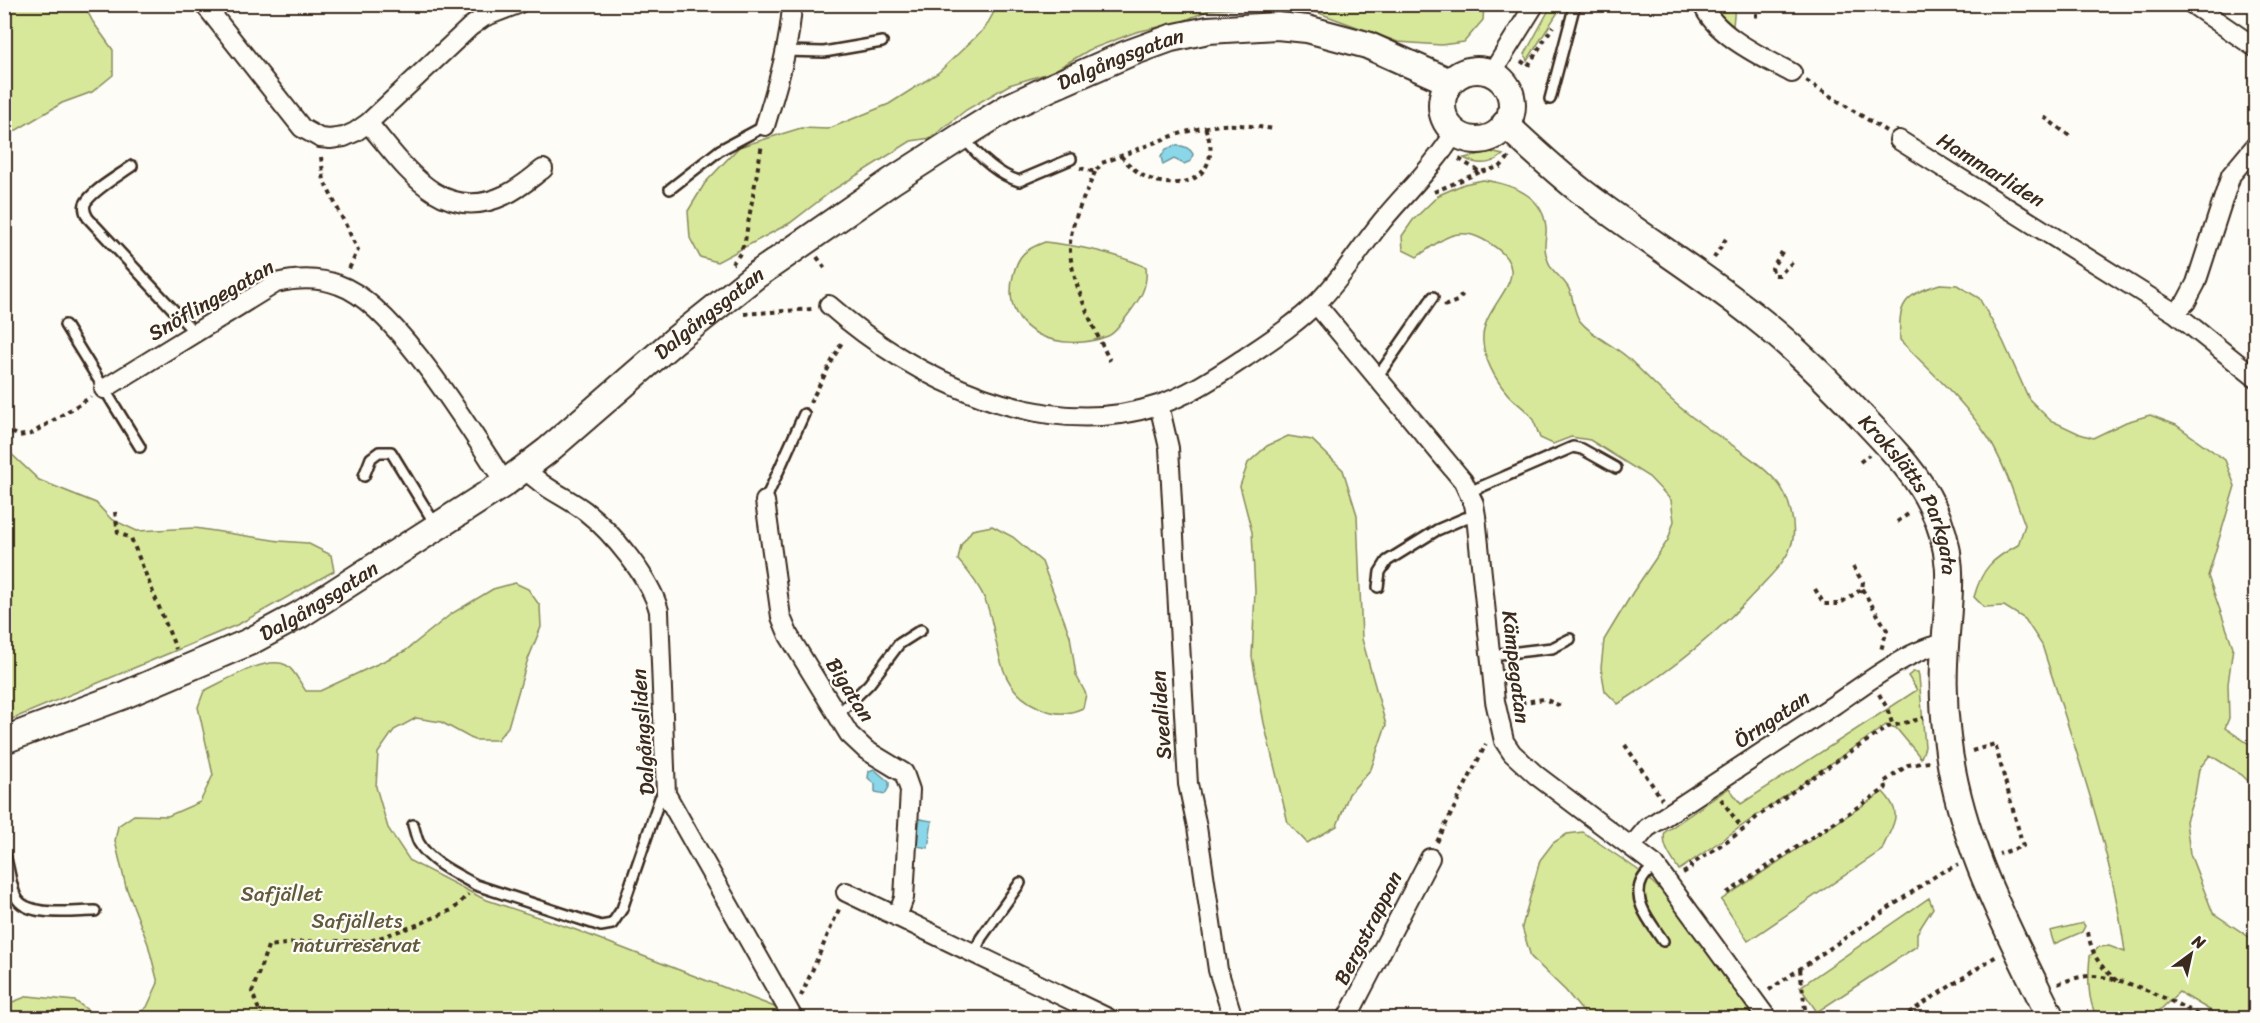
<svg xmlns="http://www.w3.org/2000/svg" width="2260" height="1023" font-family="Sriracha,sans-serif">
	<rect width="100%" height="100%" fill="#fdfcf7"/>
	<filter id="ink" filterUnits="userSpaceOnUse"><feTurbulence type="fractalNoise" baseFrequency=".0167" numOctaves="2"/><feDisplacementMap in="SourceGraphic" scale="12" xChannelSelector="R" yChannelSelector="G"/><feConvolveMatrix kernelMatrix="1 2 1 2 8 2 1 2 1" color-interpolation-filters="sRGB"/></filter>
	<g filter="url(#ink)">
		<path fill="#d7e89b" stroke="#89895c" stroke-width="1.5" d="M5,4L84,5L93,22L113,50V75L92,92L62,103L5,137Z
			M998,5H1281L1209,10L1181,22L1136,32L1089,50L1052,72L1009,85L966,110L931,138L911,141L833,190L790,223L717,262L700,257L690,238L688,211L705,183L739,147L801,128L828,129L889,104L938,73L985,28Z
			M1284,5H1484L1483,20L1464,42L1441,45L1398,42L1319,13Z
			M1715,5H1735L1733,26L1719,13Z
			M1550,8L1560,9L1527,61L1525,54Z
			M1490,152L1503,155C1491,165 1478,166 1464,158Z
			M1483,180C1511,184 1543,195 1546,227C1547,236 1543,245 1546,254C1550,273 1559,273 1568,287C1574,297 1573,312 1580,321C1593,337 1612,344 1627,357C1647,376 1665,396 1687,413C1716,437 1752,454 1777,482C1789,495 1798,529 1791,546C1786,561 1771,575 1761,586C1719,632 1671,671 1618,704L1605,691L1601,668L1604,640L1633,592L1668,540L1674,521L1671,500L1649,477L1590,440L1571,437L1553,444L1540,438C1537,431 1535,420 1529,414C1522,406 1512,400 1506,392C1495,379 1484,358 1483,342C1479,300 1549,274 1482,239C1456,225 1439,241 1417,257L1403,250L1402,236L1413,220L1439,195L1464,184Z
			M1045,242C1080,246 1115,253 1146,267C1148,288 1140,299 1127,316C1122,322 1116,333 1108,336C1063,354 999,334 1013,276C1018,254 1026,249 1045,242Z
			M1940,284L1957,285L1979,298L2003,341L2029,399L2050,420L2080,434L2093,438L2126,422L2150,415L2176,425L2225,460L2235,486L2208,576L2233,647L2228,684L2229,718L2225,728L2255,748V788L2242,775L2210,755L2199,769L2195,794L2186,821L2190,854L2213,913L2255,941L2256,1017L2253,1018H2223L2179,992L2160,1010L2146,1018H2097C2087,998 2088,978 2090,956L2099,947L2109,946L2125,952C2111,846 2074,746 2042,645L2025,619L2004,606L1984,607L1974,597C1982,568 1992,559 2018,545L2025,525C2014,495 2004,462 1987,436C1963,400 1930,371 1900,340C1898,303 1904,295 1940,284Z
			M1288,436L1312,440L1343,470L1357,515L1362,639L1386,725L1371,769L1349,794L1337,826L1307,843L1288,823L1264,723L1252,657L1255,591L1252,532L1240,486L1248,463L1267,446Z
			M5,448L39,480L96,503L111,519L137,531L195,528L279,541L307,543L331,555L334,571L239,624L12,719H5Z
			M992,526L1013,537L1042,562L1070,636L1076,675L1086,694L1083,708C1067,715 1056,715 1040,708C993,688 1001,642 986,602C980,586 969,572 958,560L961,545L972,530Z
			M515,583L528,589L540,606L541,627L527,662L508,727L497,740H474L441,722L416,718L394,730L378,753L376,787L388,828L410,861L484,899L576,930L803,1018H133L147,1007L158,983L148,944L126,887L115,841L118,826L134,815L168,816L200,802L213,775L198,707L204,691C223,682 266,655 286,665C294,669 300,683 306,691H320L405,651L451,614L493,589Z
			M1913,672H1918L1919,676L1925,747L1921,758L1896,728L1886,725L1679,870C1672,858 1661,846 1665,832L1729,788L1741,804L1917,690L1908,676Z
			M1883,792C1906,816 1891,825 1882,850L1748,941L1721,900Z
			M1583,832L1641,872L1665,894L1755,1018H1588L1566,991L1531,957L1522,927L1540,860L1553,843L1567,834Z
			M1929,898L1933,908L1917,933V946L1817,1012L1800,987Z
			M2083,923L2085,926L2082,932L2054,944L2050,931Z
			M28,996L75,1001L99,1018H5V1005Z"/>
		<path fill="#8ad7e9" stroke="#6a9298" stroke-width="1.5" d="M1174,146C1182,145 1189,147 1193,154L1191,161L1184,164L1174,159L1163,165L1161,157L1166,149Z
			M874,769L889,782V787L885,794L875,792V784L868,778L869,771Z
			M920,819L932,821L928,848L916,846Z"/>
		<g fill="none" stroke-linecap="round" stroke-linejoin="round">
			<g stroke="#3b2a1e" stroke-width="14">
				<path id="lane" d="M785,51L824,52L882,42
					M1550,99L1575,4
					M963,137C978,156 996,174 1019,181L1071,159
					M132,166C120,175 91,191 85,204C83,210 86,214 88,218L195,333
					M670,189L720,150L765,126
					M65,325L140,447
					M1375,375L1383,369L1433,297
					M364,476L371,458L379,452H391L435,524
					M1469,492L1573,447L1582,449L1616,468
					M765,501L804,414
					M1378,587L1380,572L1387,561L1437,530L1465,518L1476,516
					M1491,655L1552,648L1570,639
					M837,715L869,684L899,644L921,630
					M413,825C415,830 416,838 419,843C431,863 457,874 476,885L601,926L612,924L622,909L660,798L666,794
					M4,852C9,866 10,884 16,897C26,918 75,911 95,911
					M1655,865C1651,869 1645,874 1642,880C1631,901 1652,924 1663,941
					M974,954L981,938L1020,883"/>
			</g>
			<g stroke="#3b2a1e" stroke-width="22">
				<path id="street" d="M204,4L302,128L320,138L330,139L344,137L355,132L368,123L470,27L484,17L518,4
					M1703,4C1712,34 1766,59 1792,73
					M2192,4L2256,48
					M1492,73L1535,4
					M368,123C404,165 441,226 505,195C519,189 531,178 543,169
					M765,126C777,86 790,46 792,4
					M1899,140L2175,313L2256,378
					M1316,304L1463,481L1474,504L1476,516L1495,701L1504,741L1512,753L1536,775L1655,865L1767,1018
					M829,305C914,380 1044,443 1158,405C1190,395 1218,375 1246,357C1271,340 1297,323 1318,302C1343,277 1361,247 1383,220C1407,191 1435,165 1455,132
					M2175,313L2186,302L2196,283L2231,175L2256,145
					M104,389L276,283C297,278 318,277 339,285C395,304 472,433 505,483
					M1159,405L1169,448L1188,784L1197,827L1218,970L1233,1018
					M524,468C544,489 563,495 585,511C612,532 651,579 659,611L666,794L793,1018
					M765,501L781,617L789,636L849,734L866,750L904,773L910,790L904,898L897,917
					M1632,846L1647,828C1709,787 1771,746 1834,705C1862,686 1913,646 1945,644
					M846,892L1108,1018
					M1347,1018L1430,858"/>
			</g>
			<g stroke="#3b2a1e" stroke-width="30">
				<g id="secondary">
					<circle cx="1477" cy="105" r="35"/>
					<path id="s1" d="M1505,124C1530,147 1554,170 1581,191C1638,235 1701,273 1757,318C1795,348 1830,383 1863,418C1888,445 1916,472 1932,506C1960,562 1946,606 1944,664C1943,689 1944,713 1947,737C1958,838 2007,928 2051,1018"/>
					<path id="s2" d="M4,740L122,696L249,642L301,614L505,483L547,451L675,340L755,276L892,181L962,136L1009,107L1054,86L1127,54L1171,38L1208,30L1277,26L1307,29L1367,45L1450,82"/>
				</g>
			</g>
			<path stroke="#3b2a1e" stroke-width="4" stroke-dasharray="4.5 4.5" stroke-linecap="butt" d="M1756,4V18
				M1521,61L1528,66L1553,26
				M1806,81L1886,131
				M2044,117L2071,137
				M1121,156C1127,163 1134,170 1142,175C1165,189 1205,187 1210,155C1212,146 1208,136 1205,127
				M321,157L324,181L358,250L348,271
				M1459,159L1480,172L1500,167L1509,157
				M1080,168L1095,172L1102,163C1141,149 1182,128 1223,125C1240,124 1258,127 1275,129
				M1095,172C1086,194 1072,219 1070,243C1068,277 1095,331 1110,361
				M1434,192L1480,172
				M1782,252L1772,268L1774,275H1779L1794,261
				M817,257L827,271
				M1714,258L1727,237
				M732,264L739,255L745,241L762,144
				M1444,306L1457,301L1463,294
				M744,314L812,309
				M810,403L843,340
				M4,428L19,436L31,434L91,397
				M1860,462L1869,455
				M115,512L118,533L131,538L176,649
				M1897,522L1911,512
				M1815,589L1824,604H1839L1862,589L1863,582L1853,567
				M1862,589L1887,630L1881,650
				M1879,694L1887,708L1893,726
				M1512,704L1544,699L1561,706
				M1625,745L1662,799
				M1972,751L1995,744L2023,846L1999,854
				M1721,799L1743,830
				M1437,842L1486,744
				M1683,873L1691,868V865L1743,830L1757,817L1820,772L1888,727L1924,718
				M1727,893L1885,789L1886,787L1884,782L1908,765L1929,762
				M2088,932C2092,956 2099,965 2117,981
				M1800,969L1806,1017
				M2058,984C2068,980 2080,976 2090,976C2124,976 2174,1002 2204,1018
				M1769,990L1940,873L1958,865
				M801,996L840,907
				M262,1018L252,992L268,946L311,941H370L417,925L454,909L468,894
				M1901,1018L1998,955"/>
			<use href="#lane" stroke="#fdfcf7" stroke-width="9"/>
			<use href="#street" stroke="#fdfcf7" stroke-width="18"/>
			<use href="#secondary" stroke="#fdfcf7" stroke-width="26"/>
		</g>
	</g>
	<g text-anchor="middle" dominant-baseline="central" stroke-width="4.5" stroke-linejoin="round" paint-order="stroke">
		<g font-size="21" fill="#3b2a1e" stroke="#fdfcf7">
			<text stroke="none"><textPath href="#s2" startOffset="1317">Dalgångsgatan</textPath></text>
			<text transform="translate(1991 170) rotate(32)">Hammarliden</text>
			<text transform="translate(211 300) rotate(-30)">Snöflingegatan</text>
			<text stroke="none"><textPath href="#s2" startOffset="831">Dalgångsgatan</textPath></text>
			<text stroke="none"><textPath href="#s1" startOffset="556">Krokslätts Parkgata</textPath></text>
			<text stroke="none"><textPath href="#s2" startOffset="345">Dalgångsgatan</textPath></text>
			<text transform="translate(1516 667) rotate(83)">Kämpegatan</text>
			<text transform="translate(850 690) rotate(58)">Bigatan</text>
			<text transform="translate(1161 715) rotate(-94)">Svealiden</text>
			<text transform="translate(1772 719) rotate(-34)">Örngatan</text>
			<text transform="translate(643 732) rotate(-94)">Dalgångsliden</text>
			<text transform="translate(1368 928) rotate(-63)">Bergstrappan</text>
		</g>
		<g font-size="21" fill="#625a3d" stroke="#fdfcf7">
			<text x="282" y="894">Safjället</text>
			<text x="357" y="921">Safjällets<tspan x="357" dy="24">naturreservat</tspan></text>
		</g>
	</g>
	<rect width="2260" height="1023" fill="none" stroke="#fdfcf7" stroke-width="24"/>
	<rect x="12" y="12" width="2236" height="999" fill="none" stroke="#3b2a1e" stroke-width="2" filter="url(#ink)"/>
	<g transform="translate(2191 954) rotate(33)" stroke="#fdfcf7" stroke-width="4.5" paint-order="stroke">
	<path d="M0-4.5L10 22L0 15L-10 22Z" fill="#3b2a1e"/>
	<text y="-9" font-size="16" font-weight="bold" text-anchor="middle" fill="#3b2a1e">N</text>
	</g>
</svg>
